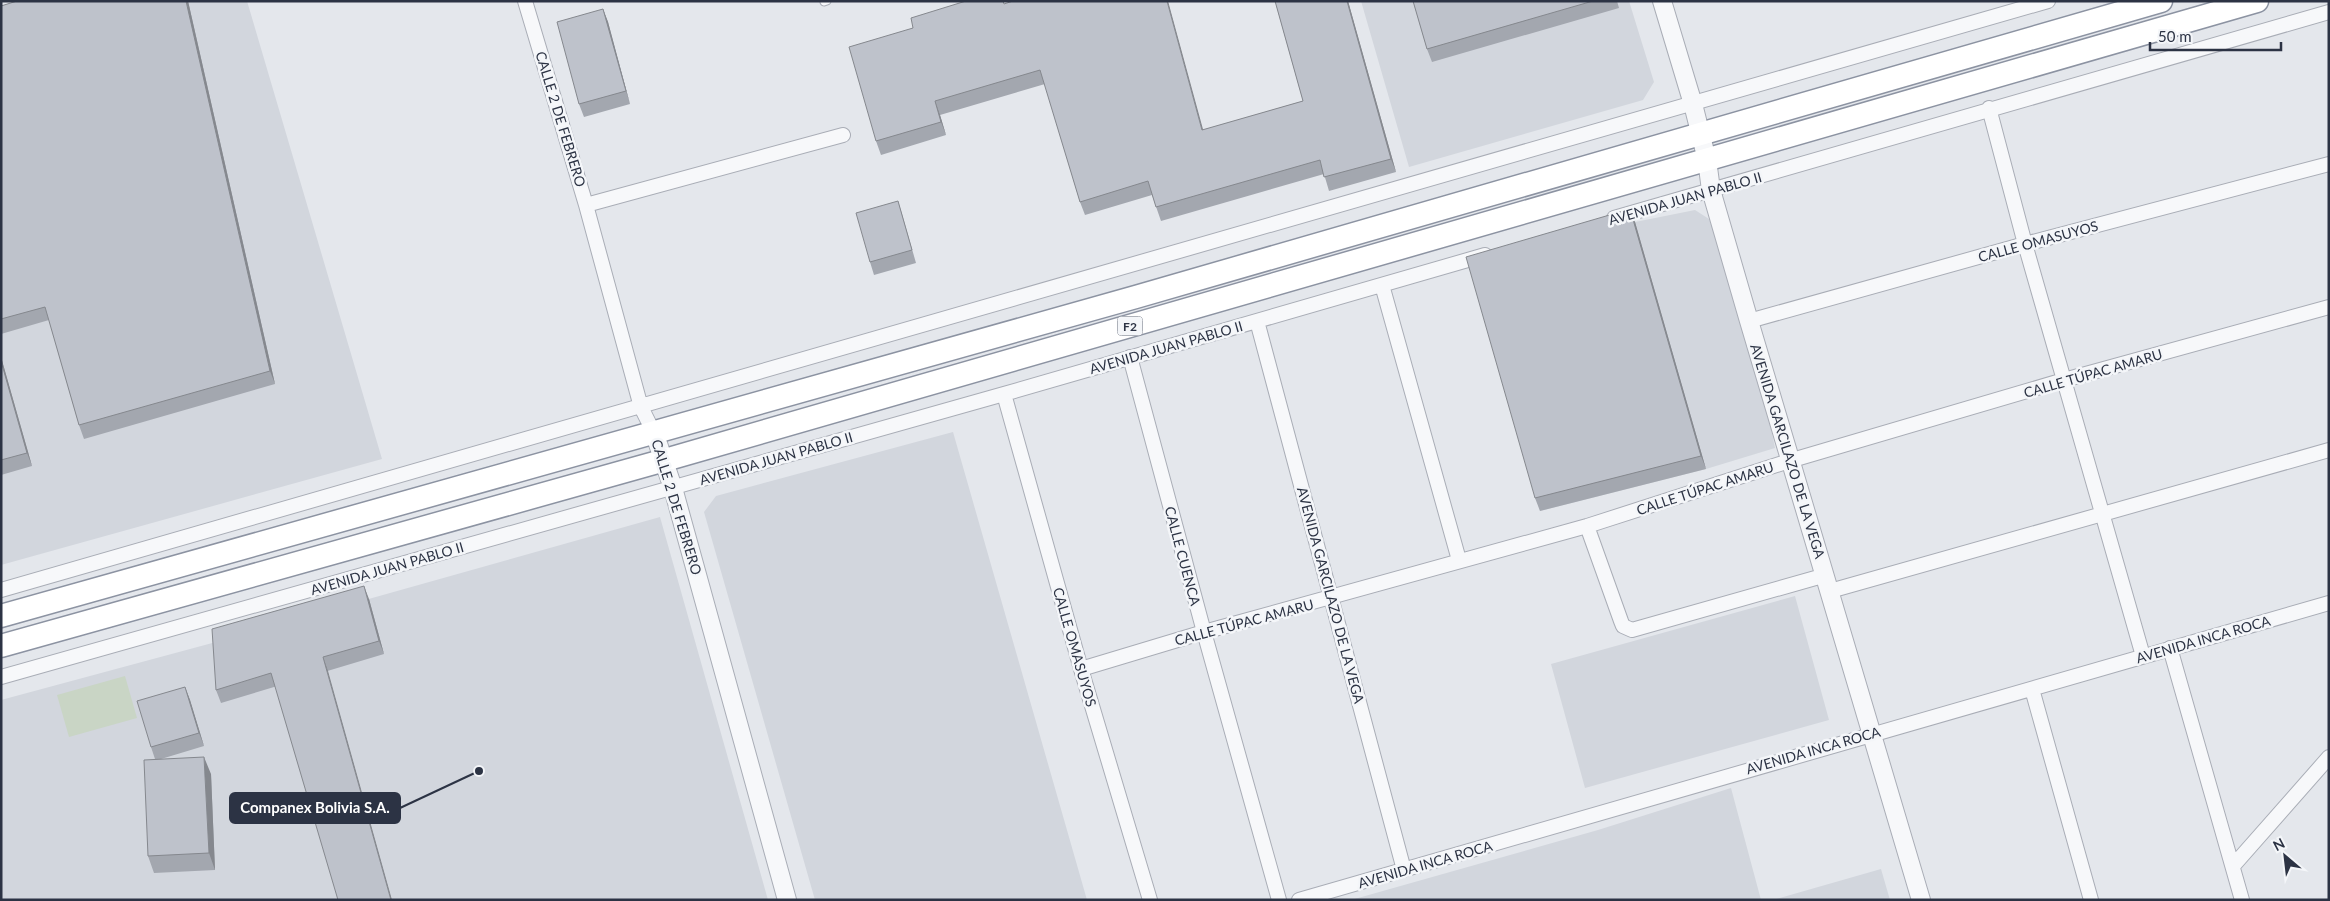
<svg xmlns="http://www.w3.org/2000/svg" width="2330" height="901" font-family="Lato,sans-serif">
	<rect width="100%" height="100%" fill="#e4e7ec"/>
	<path fill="#d2d6dd" d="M68,1H247L382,459L1,565V20Z
		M1361,1H1629L1654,82L1643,100L1409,167Z
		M1695,210L1709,219L1749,321L1775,448L1706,469L1540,511L1471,270L1635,222Z
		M953,432L1087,900H815L704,512L716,496Z
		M660,517L768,900H1V700L216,642Z
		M1795,596L1829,720L1585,788L1551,664Z
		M1731,788L1761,900H1351L1598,830Z
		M1881,869L1890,900H1773Z"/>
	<path fill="#c9d5c5" d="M125,676L137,718L69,737L57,695Z"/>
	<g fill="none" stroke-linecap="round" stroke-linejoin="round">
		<g stroke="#a9adb6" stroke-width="9">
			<path id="service" d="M824,2L827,1"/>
		</g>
		<g stroke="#a9adb6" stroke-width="16">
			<path id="minor" d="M525,1L586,205L641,407L655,435
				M1989,108L2025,244L2143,656
				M586,205L843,135
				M1614,218L2329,12
				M1382,285L1459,560
				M1257,321L1404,870
				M1749,321L2025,244L2329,164
				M1130,357L1204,632L1279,900
				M1004,394L1081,669L1150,900
				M1587,526L1621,621L1623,626L1632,630L1826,575
				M1,590L2048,1
				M1830,591L2329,450
				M2170,648L2242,900
				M1081,669L1204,632L1587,526L1789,461L2064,380L2329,307
				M1,677L1004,394L1485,255
				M2032,689L2091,900
				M2233,866L2329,757
				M1299,900L2329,603"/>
		</g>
		<g stroke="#a9adb6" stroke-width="20">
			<path id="tertiary" d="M1662,1L1693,104L1707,160L1711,190L1749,321L1921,900
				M655,435L673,488L787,900"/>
		</g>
		<g stroke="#8c93a2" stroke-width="25">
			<path id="trunk" d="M1,616C723,416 1442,211 2161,1
				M1,646L665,460L2257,1"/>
		</g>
		<use href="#service" stroke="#f7f8fa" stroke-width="7"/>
		<use href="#minor" stroke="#f7f8fa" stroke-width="14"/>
		<use href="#tertiary" stroke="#f7f8fa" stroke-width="18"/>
		<use href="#trunk" stroke="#fff" stroke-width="22"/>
	</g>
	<path fill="#a3a7af" d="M17,1H188L275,384L84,439L79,425L49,320L1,334V6Z
		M1275,1H1348L1396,172L1329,191L1324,174L1161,221L1152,195L1085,215L1080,202L1045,84L940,115L946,135L881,155L876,141L913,28L1005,4L1203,130L1303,101Z
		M1413,1H1617L1619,8L1432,62L1427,49Z
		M603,9L608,22L630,104L584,117L579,104Z
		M898,201L902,214L916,263L874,275L870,262Z
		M1635,222L1706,469L1540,511L1535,498Z
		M1,357L32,466L1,475Z
		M369,599L384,654L221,703L216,690Z
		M185,687L190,700L204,746L161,759L211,774L215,870L154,873L148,856L155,759L151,747Z"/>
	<path fill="#85888e" d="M186,1H188L275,384L270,371Z
		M1167,1H1168L1207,144L1202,130Z
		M1347,1H1348L1396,172L1391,159Z
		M603,9L608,22L630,104L626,91Z
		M935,101L940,115L946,135L941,122Z
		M1630,209L1635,222L1706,469L1701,456Z
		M1,357L32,466L27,453L1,361Z
		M364,586L369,599L384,654L379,641Z
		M323,657L328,671L392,900H391Z
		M185,687L190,700L204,746L199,733Z
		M204,757L211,774L215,870L209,853Z"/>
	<path fill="#bec2cb" stroke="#85888e" d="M17,1H186L270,371L79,425L45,307L1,319V6Z
		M966,1H1003L1004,4L1013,1H1167L1202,130L1303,101L1275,1H1347L1391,159L1324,177L1320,160L1156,207L1148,181L1080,202L1040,70L935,101L941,122L876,141L849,47L913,28L911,18Z
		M1413,1H1593L1427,49Z
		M603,9L626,91L579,104L557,22Z
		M898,201L912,250L870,262L856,213Z
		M1630,209L1701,456L1535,498L1466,257Z
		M1,361L27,453L1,460Z
		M364,586L379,641L323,657L391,900H338L271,673L216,690L212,629Z
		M185,687L199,733L151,747L137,701Z
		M204,757L209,853L148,856L144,760Z"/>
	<g text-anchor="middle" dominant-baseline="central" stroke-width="5" stroke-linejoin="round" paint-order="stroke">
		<rect fill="#f4f6f9" stroke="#686e7a" stroke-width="1" x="1117.5" y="316.5" width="25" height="19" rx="4"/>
		<g font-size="12" font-weight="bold" fill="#2c3344">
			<text x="1130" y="326">F2</text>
		</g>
		<g font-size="14" fill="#2c3344" stroke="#f4f6f9">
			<text transform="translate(561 119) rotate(73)">CALLE 2 DE FEBRERO</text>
			<text transform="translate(1685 198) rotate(-16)">AVENIDA JUAN PABLO II</text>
			<text transform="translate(2038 241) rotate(-15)">CALLE OMASUYOS</text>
			<text transform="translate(1166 347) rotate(-16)">AVENIDA JUAN PABLO II</text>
			<text transform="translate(2093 373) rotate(-16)">CALLE TÚPAC AMARU</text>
			<text transform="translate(1788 451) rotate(73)">AVENIDA GARCILAZO DE LA VEGA</text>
			<text transform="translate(776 458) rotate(-16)">AVENIDA JUAN PABLO II</text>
			<text transform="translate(1705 488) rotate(-18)">CALLE TÚPAC AMARU</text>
			<text transform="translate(677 507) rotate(73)">CALLE 2 DE FEBRERO</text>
			<text transform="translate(1183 556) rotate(75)">CALLE CUENCA</text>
			<text transform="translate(387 568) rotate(-16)">AVENIDA JUAN PABLO II</text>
			<text transform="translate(1331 595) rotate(75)">AVENIDA GARCILAZO DE LA VEGA</text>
			<text transform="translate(1244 622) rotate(-15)">CALLE TÚPAC AMARU</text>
			<text transform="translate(2203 639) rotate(-16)">AVENIDA INCA ROCA</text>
			<text transform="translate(1075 647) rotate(74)">CALLE OMASUYOS</text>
			<text transform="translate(1813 750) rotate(-16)">AVENIDA INCA ROCA</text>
			<text transform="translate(1425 864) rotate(-16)">AVENIDA INCA ROCA</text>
		</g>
	</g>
	<path fill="none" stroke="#2c3344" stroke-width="2" d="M479 771L400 808"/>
	<circle fill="#2c3344" stroke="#f4f6f9" stroke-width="2" cx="479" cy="771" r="5"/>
	<rect fill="#2c3344" stroke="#2c3344" stroke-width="2" x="230" y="793" width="170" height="30" rx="5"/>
	<g font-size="15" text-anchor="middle" font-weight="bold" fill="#fff">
		<text x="315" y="813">Companex Bolivia S.A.</text>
	</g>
	<rect width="2330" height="901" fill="none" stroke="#2c3344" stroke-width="5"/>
	<g transform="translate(2285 856) rotate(332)" stroke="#f4f6f9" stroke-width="4" paint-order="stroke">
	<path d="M0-4L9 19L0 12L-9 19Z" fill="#2c3344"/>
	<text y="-8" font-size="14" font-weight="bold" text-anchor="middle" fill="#2c3344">N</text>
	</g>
	<path d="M2150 42v8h131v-8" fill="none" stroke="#2c3344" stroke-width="2.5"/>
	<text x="2158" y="42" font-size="15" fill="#2c3344" stroke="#f4f6f9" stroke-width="4" paint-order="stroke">50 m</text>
</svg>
